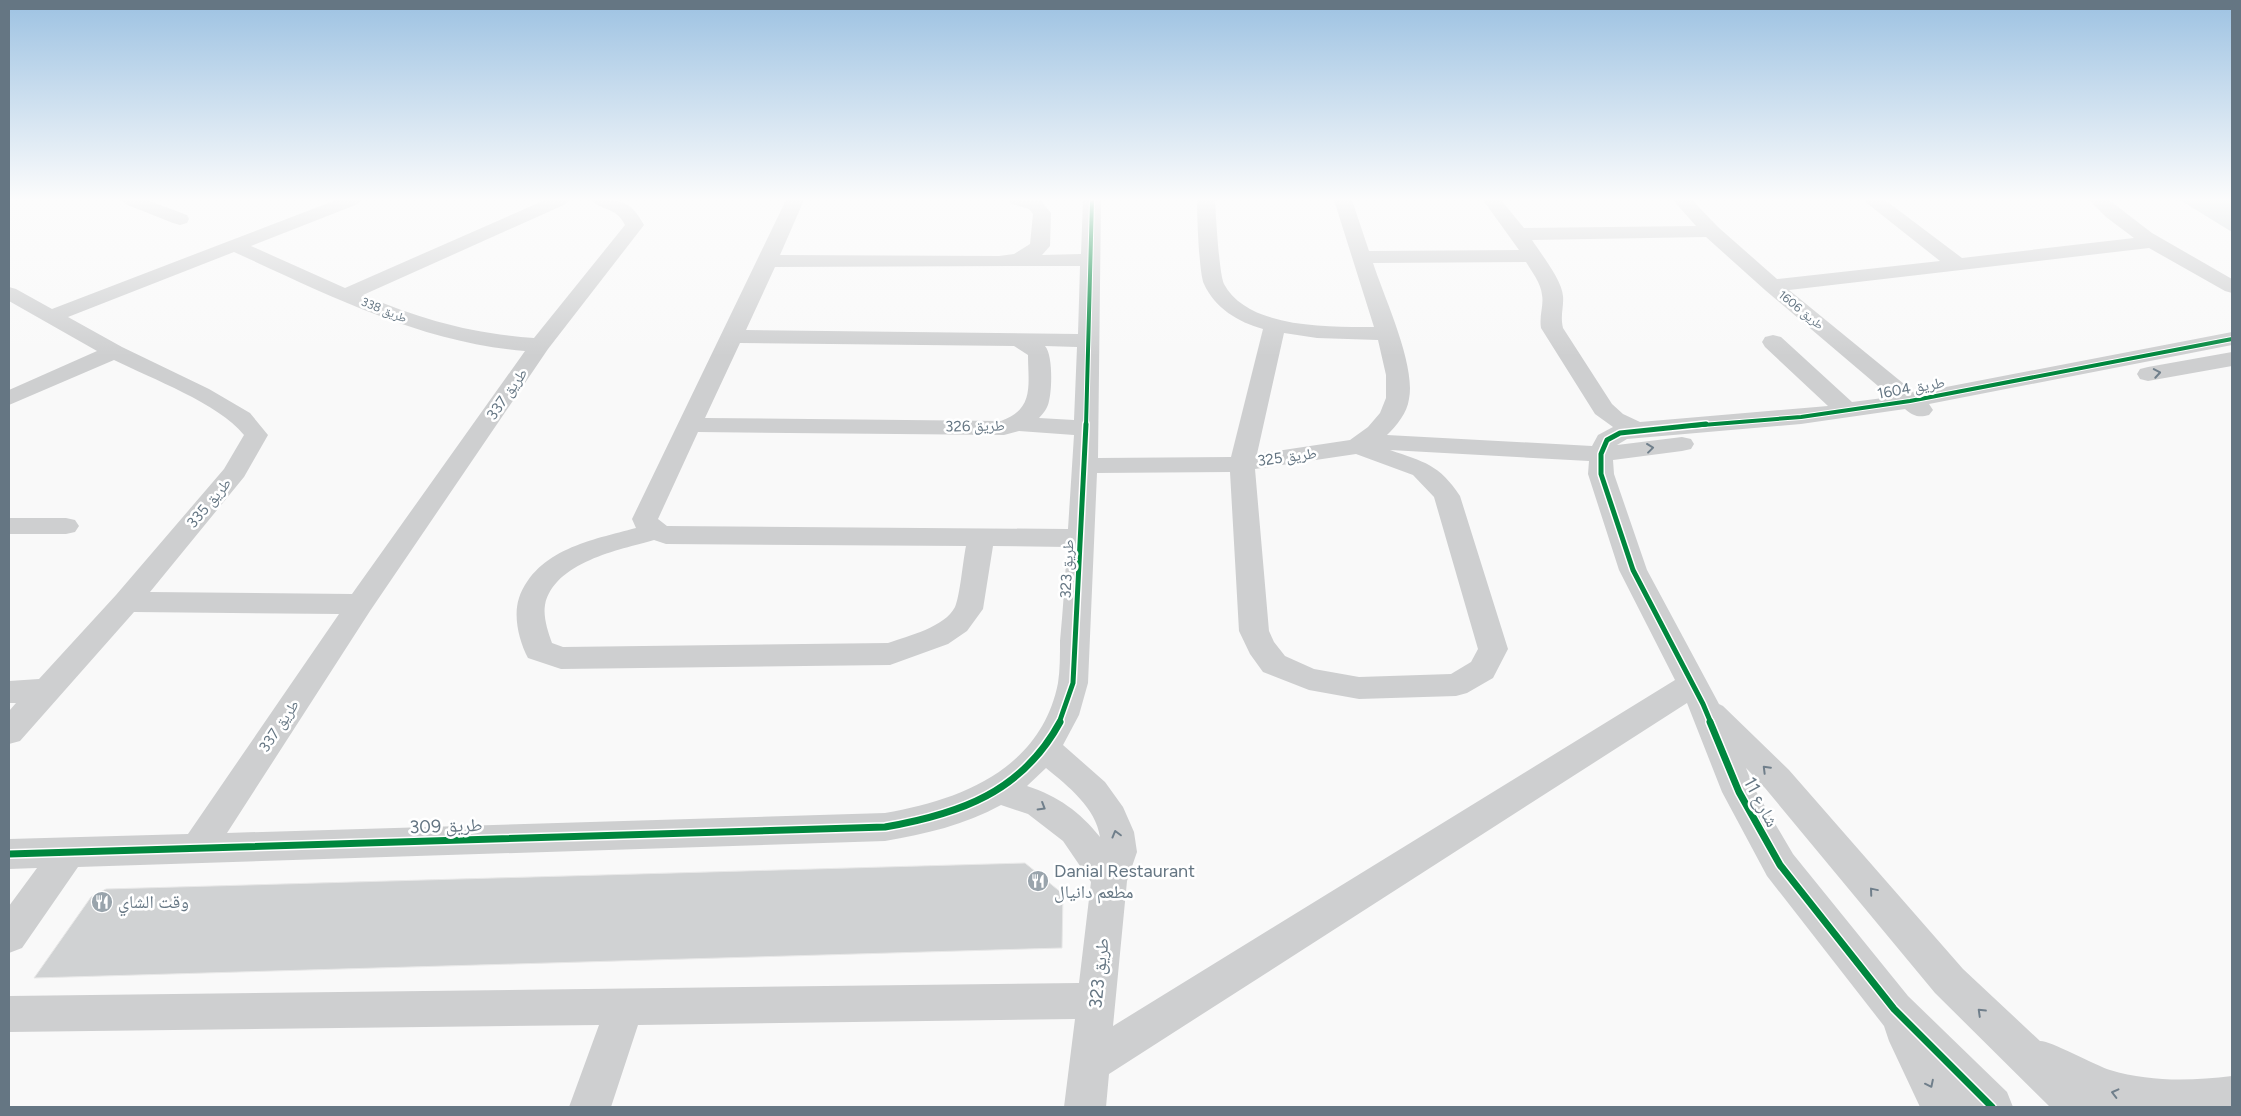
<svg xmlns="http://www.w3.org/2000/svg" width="2241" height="1116" font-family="Figtree,'Noto Naskh Arabic',sans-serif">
	<rect width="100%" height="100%" fill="#f9f9f9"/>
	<path fill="#ced6d9" d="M2180,200H2232V232Z"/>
	<path fill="#d0d2d3" stroke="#e8e8e8" d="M1025,863L1063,894L1062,948L34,978L91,897L106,889Z"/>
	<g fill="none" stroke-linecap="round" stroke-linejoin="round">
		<path fill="#cecfd0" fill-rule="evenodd" d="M122,200H147L187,215L189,219L187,223L180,225L173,223L125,204Z
			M336,200H361L358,204L251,246L345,288L545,200H569L566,204L363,295C423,320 469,333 534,338L625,225C616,206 598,210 592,200C620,200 630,199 644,225L548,349L370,611L227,833L885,813C961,800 1041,769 1058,683C1060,670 1060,655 1060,641C1063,610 1065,578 1067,547L993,546L983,609L967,631L948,644L890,665L561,669L528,658C519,641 513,616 519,598C537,549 592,540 636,528L632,519L786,200H804L780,255L999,256L1014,254L1030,244L1033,214L1029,209L1012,204L1009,200L1041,201L1051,213L1050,246L1042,255L1081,254L1083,200H1101L1098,458L1231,457L1263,329C1238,322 1215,308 1204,284C1199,274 1197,214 1197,200H1215C1216,216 1219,273 1224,284C1248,329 1330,327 1374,327L1334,200H1352L1369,251L1519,250L1483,200H1501L1524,228L1696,226L1673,200H1692L1718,227L1777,279L1940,261L1868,204L1865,200H1885L1962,258L2134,238L2106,217L2089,200H2109L2152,233L2232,279V293L2225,291L2149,248L1789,290L1915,393L2232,332V345L1929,404L1933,410L1929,415C1919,418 1913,416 1905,409L1801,424L1627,439L1617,445L1682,437L1691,439L1694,444L1691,449L1682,451L1613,460L1614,474L1647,570L1719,704L1723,706L1789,770L1963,969L2040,1041C2049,1040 2095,1065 2110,1070C2150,1082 2191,1081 2232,1076V1107H2050L1935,993L1765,788L1746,768L1754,788L1793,854L1908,996L2007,1092L2013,1107H1920L1889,1041L1884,1026L1767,876L1722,792L1687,703L1109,1074L1106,1107H1064L1075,1019L638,1025L611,1107H569L599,1025L9,1032V996L1079,983L1091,882L1063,841L1028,814L1001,805C965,825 925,834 885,841L78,867L22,948L9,953V906L37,868L9,869V839L188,834L339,614L134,612L20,741L9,744V711L16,703H9V681L39,679L116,595L224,469L244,435C218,403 152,379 114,360L9,405V390L97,351L9,301V287L16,289L52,309ZM1706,237L1765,290L1891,397L1852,402L1781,337L1773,335L1765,337L1762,342L1765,347L1828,406L1640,422L1623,414L1612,404L1563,328C1560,315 1564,307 1563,296C1562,280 1541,254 1532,240ZM234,252C329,295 419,342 525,351L352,594L150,592L244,477L268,435L250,413L209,389L122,347L68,317ZM1526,262C1532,272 1541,283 1542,295C1544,305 1539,315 1541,328L1595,414L1613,427L1598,435L1592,446L1387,435C1397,425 1407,413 1409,399C1416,365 1384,297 1373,263ZM1012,266H1080L1078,334L746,330L775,267ZM1284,333L1317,338L1378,340L1386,375V398L1380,413L1368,427L1350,440L1257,454ZM740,343L1014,346L1028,355C1028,384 1035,409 1001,421L705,418ZM1045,346L1077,347L1074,420L1039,418C1044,413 1048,407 1049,401C1052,389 1053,355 1045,346ZM1019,431L1074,435L1068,529L667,526L658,519L698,432L1004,435ZM1390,450L1589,461L1588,474L1619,570L1675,680L1113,1026L1127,881L1137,852L1134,832L1123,807L1105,782L1063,745L1079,715L1088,683L1097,473L1230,472L1239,631L1250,654L1263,672L1309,690L1359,699L1456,696L1467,693L1493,678L1508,649L1460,496C1439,464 1424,462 1390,450ZM1356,454L1413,475L1434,497L1478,649L1471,662L1451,674L1359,677L1314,669L1285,656L1274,642L1269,631L1255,469ZM654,540L666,544L966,546C963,560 960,596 955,607C945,627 908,636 888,643L563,647L552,643C548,632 543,617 545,605C554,562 619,550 654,540ZM1046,768C1068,786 1096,808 1100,837C1080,812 1058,796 1027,786Z
			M2232,352V366L2148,381L2140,379L2137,374L2140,369L2148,367Z
			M9,518H66L75,520L79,526L75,532L66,534H9Z"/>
		<g stroke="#fff" stroke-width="6">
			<path id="cycleway-far2" d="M1086,426L1092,200
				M1690,426L1801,417L1910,401L2232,339"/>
		</g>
		<g stroke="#fff" stroke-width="8">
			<path id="cycleway-far1" d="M1706,424L1620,433L1607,440L1601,454V474L1633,570L1703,704L1711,723
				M1059,723L1073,683L1086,424"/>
		</g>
		<g stroke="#fff" stroke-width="10">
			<path id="cycleway" d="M1710,722L1739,792L1780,865L1894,1009L1992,1107
				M9,854L885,827C960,814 1022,792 1060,722"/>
		</g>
		<use href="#cycleway-far2" stroke="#00873e" stroke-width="4"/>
		<use href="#cycleway-far1" stroke="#00873e" stroke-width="5"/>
		<use href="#cycleway" stroke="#00873e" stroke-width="7"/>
	</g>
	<defs><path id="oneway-chevron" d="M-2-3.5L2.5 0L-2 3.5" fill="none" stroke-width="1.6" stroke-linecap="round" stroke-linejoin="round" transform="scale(1.25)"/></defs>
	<g stroke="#707f8b">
		<use href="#oneway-chevron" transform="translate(2157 373) rotate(-10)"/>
		<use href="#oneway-chevron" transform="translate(1650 448) rotate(-7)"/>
		<use href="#oneway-chevron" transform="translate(1766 769) rotate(-135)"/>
		<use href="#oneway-chevron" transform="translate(1042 807) rotate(31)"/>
		<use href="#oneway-chevron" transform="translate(1116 834) rotate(-105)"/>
		<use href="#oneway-chevron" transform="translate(1873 891) rotate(-130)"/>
		<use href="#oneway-chevron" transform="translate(1981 1012) rotate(-136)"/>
		<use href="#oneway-chevron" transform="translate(1930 1084) rotate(64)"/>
		<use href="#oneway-chevron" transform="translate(2115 1093) rotate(-166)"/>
	</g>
	<linearGradient id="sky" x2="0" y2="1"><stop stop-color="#9dc2e2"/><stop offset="0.56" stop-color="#fcfcfc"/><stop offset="1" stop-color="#fcfcfc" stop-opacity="0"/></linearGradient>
	<rect width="2241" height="356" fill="url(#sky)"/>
	<defs>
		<g id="restaurant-disc" transform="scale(1.125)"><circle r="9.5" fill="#99a4ac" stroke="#fff"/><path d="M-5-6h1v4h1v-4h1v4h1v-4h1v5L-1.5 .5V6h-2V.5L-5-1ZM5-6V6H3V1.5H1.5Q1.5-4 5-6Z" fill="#fff"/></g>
	</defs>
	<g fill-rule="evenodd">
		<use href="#restaurant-disc" x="1038" y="881"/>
		<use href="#restaurant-disc" x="102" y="902"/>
	</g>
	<g text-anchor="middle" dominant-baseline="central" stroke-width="5" stroke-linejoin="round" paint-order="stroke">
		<g font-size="12" fill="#657683" stroke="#fff">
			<text transform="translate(384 310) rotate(22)">طريق 338</text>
			<text transform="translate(1801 310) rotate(39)">طريق 1606</text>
		</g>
		<g font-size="15" fill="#657683" stroke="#fff">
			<text transform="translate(1911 388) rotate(-10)">طريق 1604</text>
			<text transform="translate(507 394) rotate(-55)">طريق 337</text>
			<text transform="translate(975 426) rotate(-1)">طريق 326</text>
			<text transform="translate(1287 457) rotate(-8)">طريق 325</text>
			<text transform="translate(209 503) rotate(-50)">طريق 335</text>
			<text transform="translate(1067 569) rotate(-87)">طريق 323</text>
			<text transform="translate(279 726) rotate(-56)">طريق 337</text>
		</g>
		<g font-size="18" fill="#657683" stroke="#fff">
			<text transform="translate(1761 802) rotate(62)">شارع 11</text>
			<text transform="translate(446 826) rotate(-2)">طريق 309</text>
			<text transform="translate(1099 973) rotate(-84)">طريق 323</text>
		</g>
		<g font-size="18" fill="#657683" stroke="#fff" text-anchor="start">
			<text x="1054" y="871">Danial Restaurant<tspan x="1054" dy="21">مطعم دانيال</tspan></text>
			<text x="118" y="902">وقت الشاي</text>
		</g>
	</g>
	<rect width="2241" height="1116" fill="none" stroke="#657683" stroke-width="20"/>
</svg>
